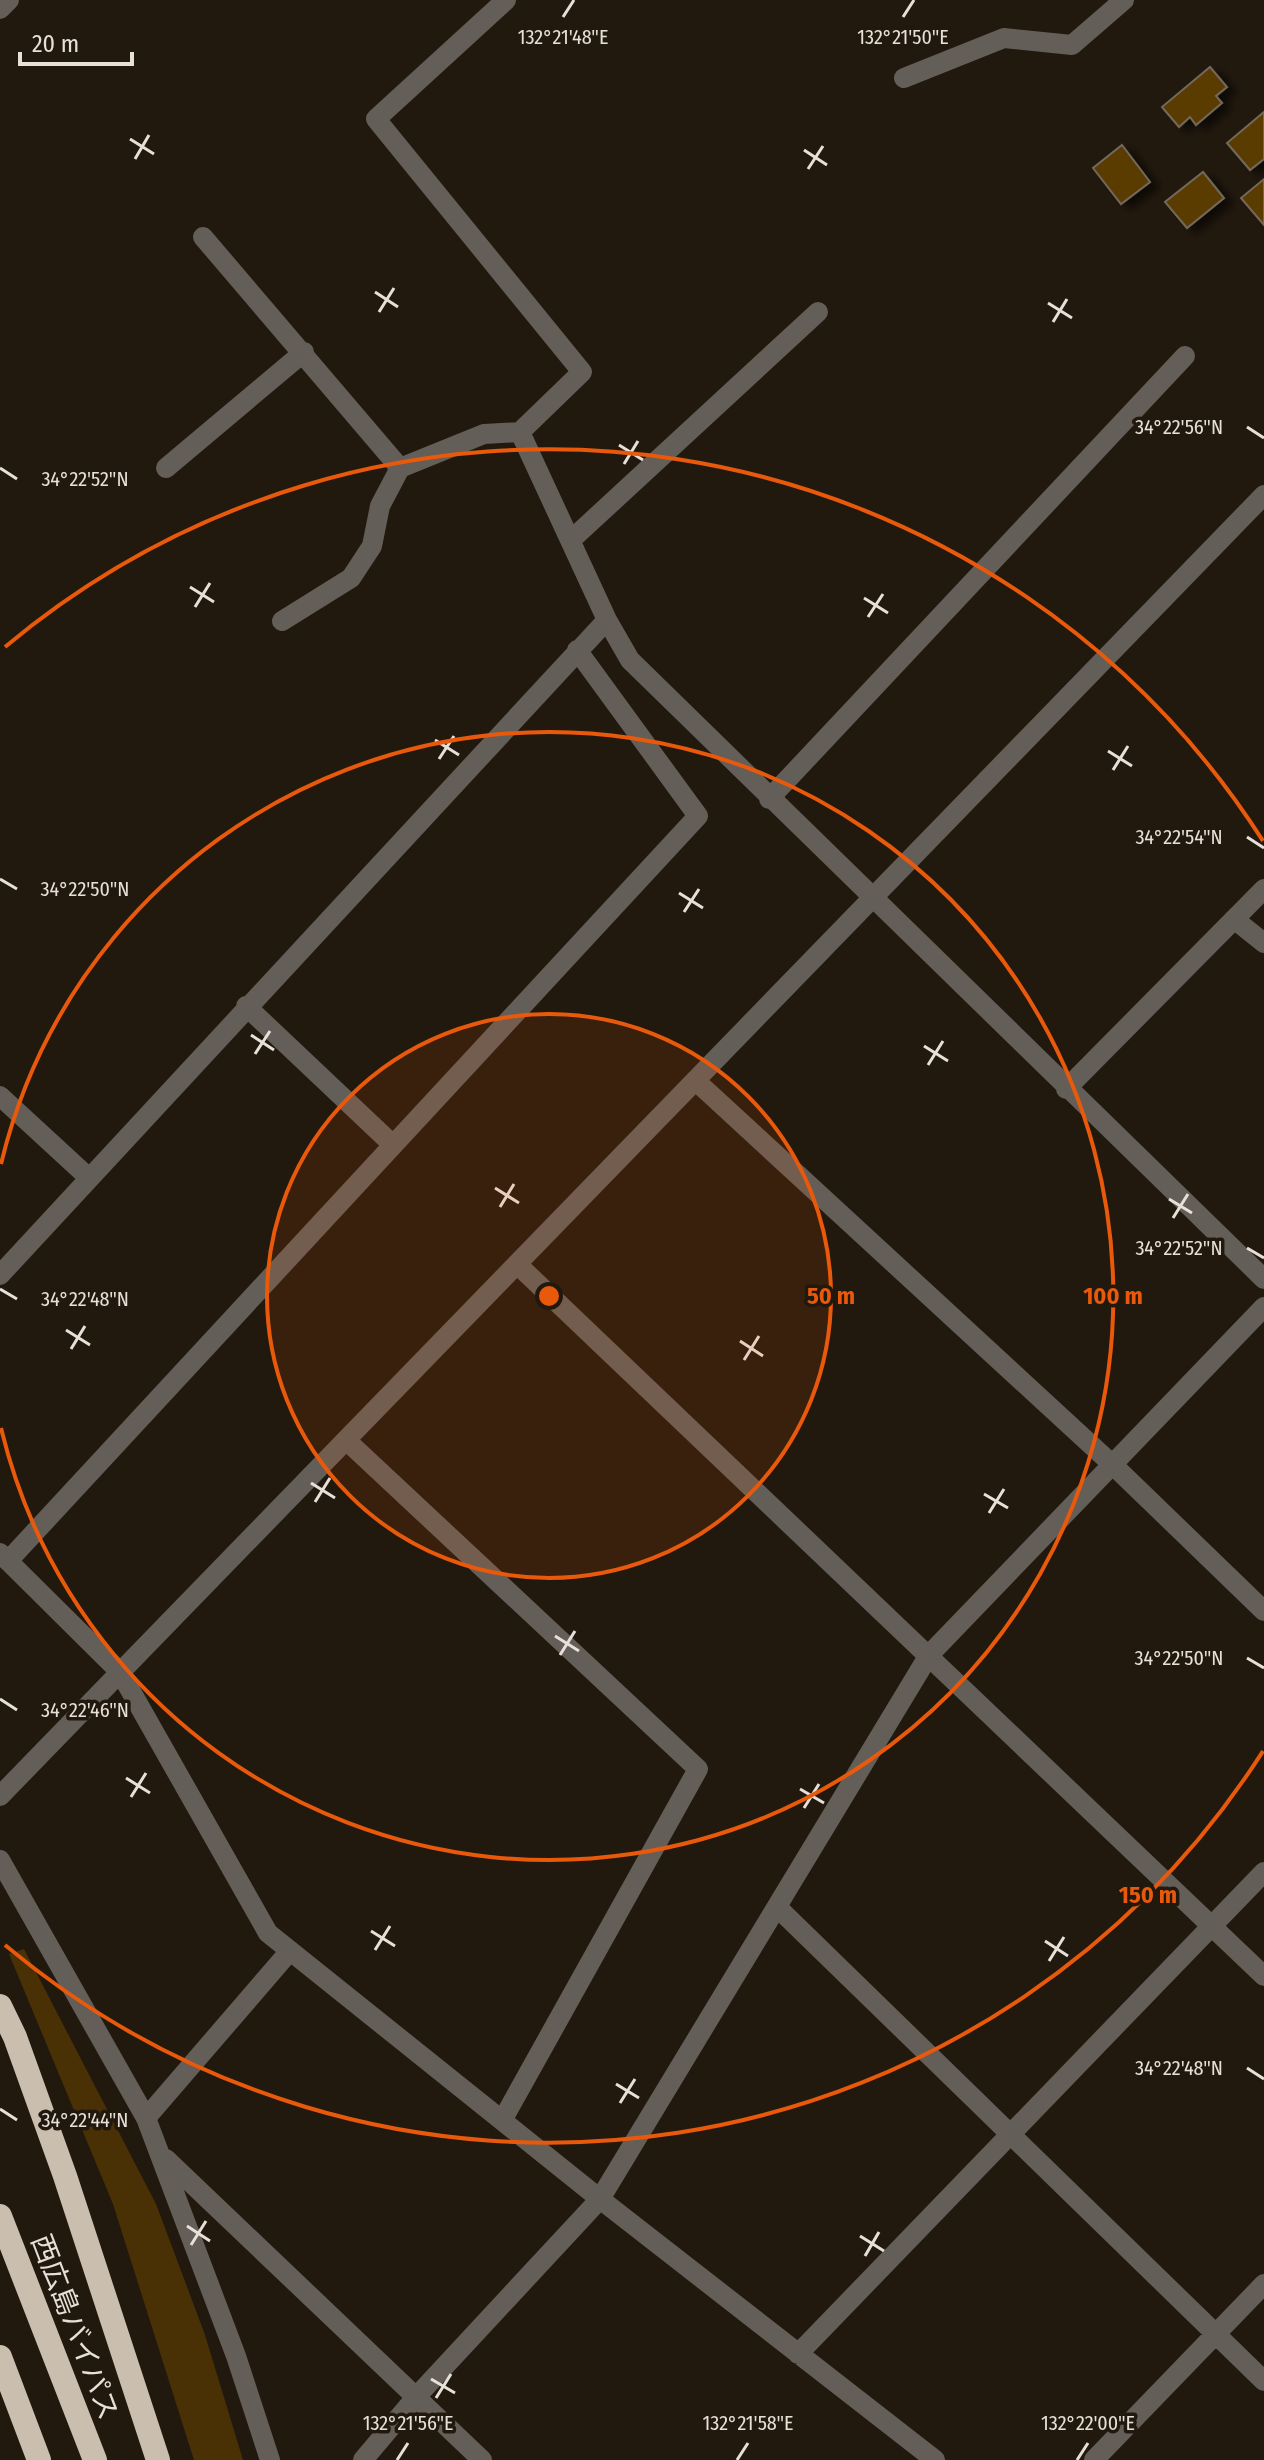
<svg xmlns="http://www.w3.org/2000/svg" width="1264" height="2460" font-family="'Fira Sans Condensed','Noto Sans JP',sans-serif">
	<defs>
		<filter id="shadow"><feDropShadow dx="9" dy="5" stdDeviation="4" flood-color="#0009"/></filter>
	</defs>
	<rect width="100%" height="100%" fill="#22190e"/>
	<path fill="#4a3005" d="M24,1949L156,2204L205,2335L243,2460H194L113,2204L9,1954Z"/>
	<path fill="#5a3a00" stroke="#73685b" stroke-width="2" filter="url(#shadow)" d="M1210,67L1227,87L1216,96L1222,103L1196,125L1190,117L1179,127L1162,107Z
		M1264,112V159L1250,170L1227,143Z
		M1122,145L1150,182L1121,204L1093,168Z
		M1203,172L1224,198L1187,228L1165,202Z
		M1264,179V225L1241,198Z"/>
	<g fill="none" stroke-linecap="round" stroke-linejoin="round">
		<path stroke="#635e58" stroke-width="20" d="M0,9L9,0
			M904,78L1004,38L1072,45L1124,0
			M203,237L400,468L484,434L520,432L582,372L376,119L506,0
			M520,432L607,620L630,660L1264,1279
			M166,468L304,352
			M571,540L818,312
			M282,621L351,578L372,546L380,506L400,468
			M769,799L1185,356
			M1234,919L1264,943
			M246,1006L392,1144
			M697,1082L1114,1466L1264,1611
			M1066,1089L1264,889
			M0,1096L88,1177
			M518,1265L1264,1976
			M0,1275L607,620
			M346,1440L698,1769L503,2119
			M0,1553L120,1672L268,1933L600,2199L935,2460
			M8,1561L698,816L577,650
			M0,1796L1264,495
			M0,1860L146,2118L236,2356L270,2460
			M778,1908L1264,2381
			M146,2118L289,1952
			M166,2159L482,2460
			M798,2354L1264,1872
			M1094,2460L1264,2284"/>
		<path stroke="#635e58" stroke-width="20" d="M363,2460L417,2396L600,2199L929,1655L1264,1307"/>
		<path stroke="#cabeaf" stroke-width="24" d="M0,2006L15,2037L65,2176L158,2460
			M0,2216L95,2460
			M0,2357L39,2460"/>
	</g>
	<path fill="none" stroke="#e6e0d9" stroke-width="3" d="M563,17L574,0M903,17L914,0M130,139L154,154M804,150L827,165M135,159L149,135M808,169L823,146M375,292L398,307M1048,303L1072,318M379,312L394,288M1053,322L1067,299M1247,427L1264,438M619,445L643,460M624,464L638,441M0,468L17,479M190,587L214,602M864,598L888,613M195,607L210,583M868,617L883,594M435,740L459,755M1108,751L1132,766M439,759L454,736M1113,770L1128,746M1247,837L1264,848M0,879L17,889M679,893L703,908M684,912L699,889M251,1035L274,1050M924,1046L948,1061M255,1054L270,1031M928,1065L943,1041M495,1188L519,1203M1169,1199L1192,1213M500,1207L514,1184M1173,1218L1188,1194M1247,1248L1264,1258M0,1289L17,1299M66,1330L90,1345M740,1341L763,1356M71,1349L85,1326M744,1360L759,1336M311,1483L335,1498M984,1494L1008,1508M315,1502L330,1478M989,1513L1004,1489M555,1636L579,1651M560,1655L575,1631M1247,1658L1264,1668M0,1699L17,1710M126,1778L150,1793M800,1789L824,1803M131,1797L146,1773M804,1808L819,1784M371,1931L395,1946M1045,1941L1068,1956M375,1950L390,1926M1049,1961L1064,1937M1247,2068L1264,2079M616,2084L639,2098M620,2103L635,2079M0,2109L17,2120M187,2226L210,2241M860,2236L884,2251M191,2245L206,2221M865,2256L879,2232M431,2379L455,2393M436,2398L451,2374M397,2460L408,2443M737,2460L748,2443M1077,2460L1088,2443"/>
	<circle cx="549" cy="1296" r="282" fill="#e8590c" fill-opacity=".12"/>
	<g fill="none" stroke="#e8590c" stroke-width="4">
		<circle cx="549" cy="1296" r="282"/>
		<path d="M1 1164A564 564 0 1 1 1 1428"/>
		<path d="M1263 1751A847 847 0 0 1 5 1945M5 647A847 847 0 0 1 1263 841"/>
	</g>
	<g text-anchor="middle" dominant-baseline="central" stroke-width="7" stroke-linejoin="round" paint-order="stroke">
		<g font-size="28" fill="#e6e0d9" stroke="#22190e">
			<text transform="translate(75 2327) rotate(69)">西広島バイパス</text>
		</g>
	</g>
	<g font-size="20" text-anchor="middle" fill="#e6e0d9" stroke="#22190e" stroke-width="7" stroke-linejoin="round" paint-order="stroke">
		<text x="563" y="44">132°21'48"E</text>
		<text x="903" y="44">132°21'50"E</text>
		<text x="1179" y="434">34°22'56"N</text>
		<text x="85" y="486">34°22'52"N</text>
		<text x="1179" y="844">34°22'54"N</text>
		<text x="85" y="896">34°22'50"N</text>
		<text x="1179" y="1255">34°22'52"N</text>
		<text x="85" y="1306">34°22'48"N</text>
		<text x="1179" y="1665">34°22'50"N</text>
		<text x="85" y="1717">34°22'46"N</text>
		<text x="1179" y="2075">34°22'48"N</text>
		<text x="85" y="2127">34°22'44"N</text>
		<text x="408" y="2430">132°21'56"E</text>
		<text x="748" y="2430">132°21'58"E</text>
		<text x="1088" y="2430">132°22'00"E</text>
	</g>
	<circle cx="549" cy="1296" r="12" fill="#e8590c" stroke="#22190e" stroke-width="4"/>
	<g font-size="24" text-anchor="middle" font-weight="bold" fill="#e8590c" stroke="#22190e" stroke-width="7" stroke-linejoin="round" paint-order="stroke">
		<text x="831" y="1304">50 m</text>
		<text x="1113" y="1304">100 m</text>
		<text x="1148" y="1903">150 m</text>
	</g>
	<path d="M20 52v12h112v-12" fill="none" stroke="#e6e0d9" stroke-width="4"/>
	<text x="32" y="52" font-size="24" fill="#e6e0d9" stroke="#22190e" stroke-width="6" paint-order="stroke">20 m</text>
</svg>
